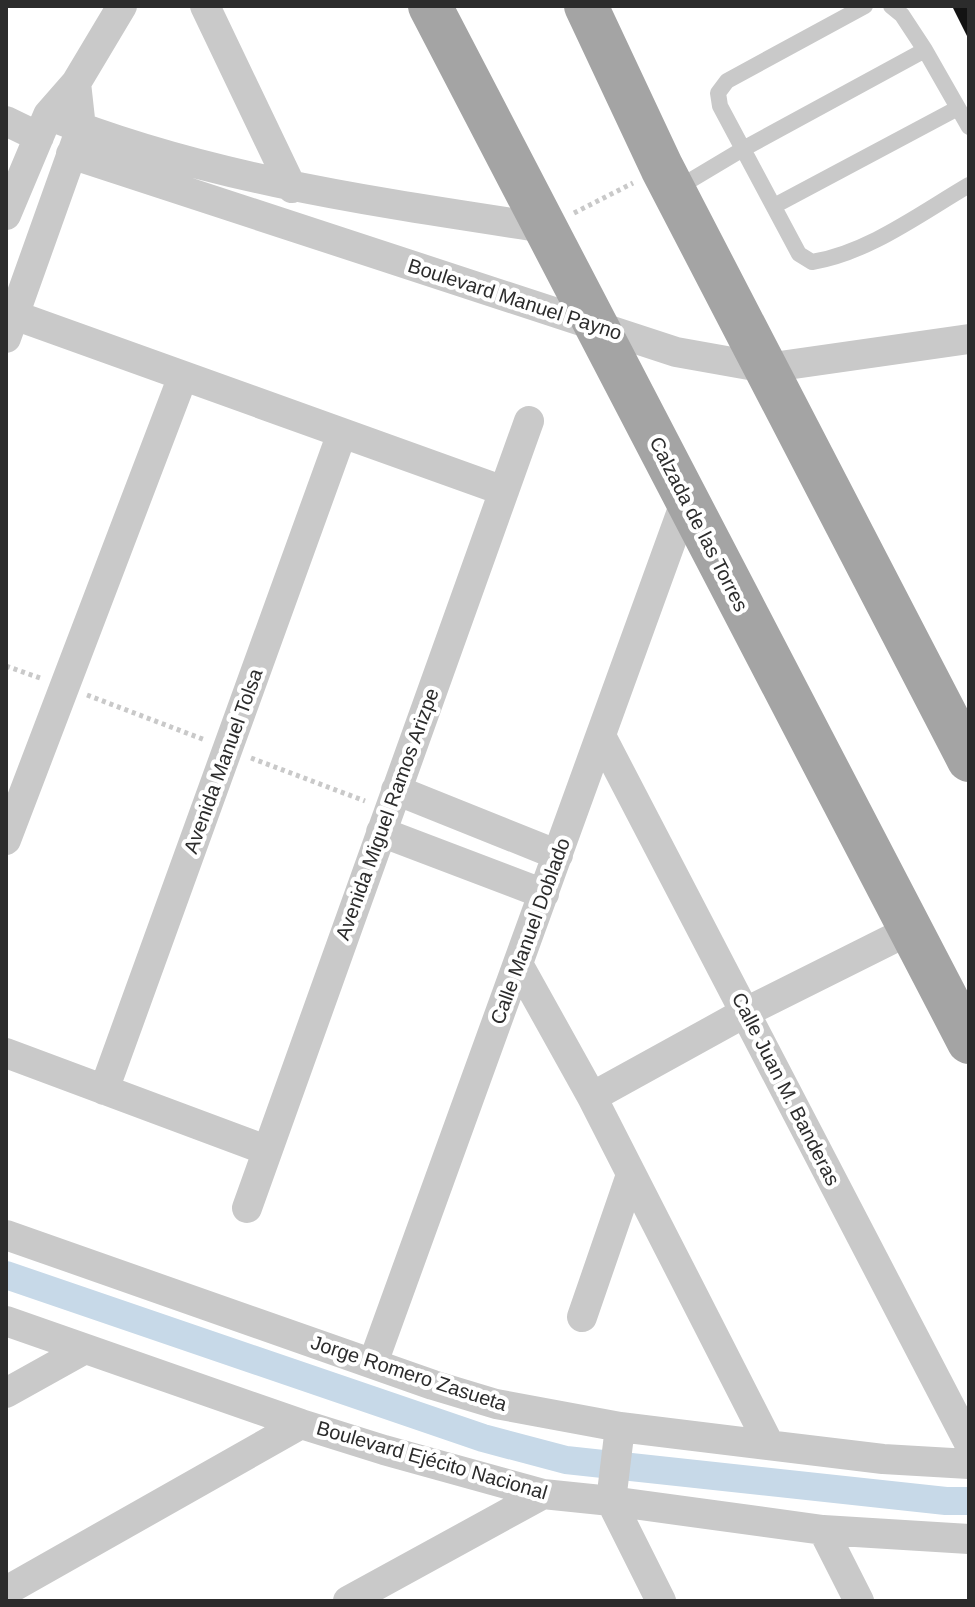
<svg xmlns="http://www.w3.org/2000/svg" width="975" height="1607" font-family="Helvetica,sans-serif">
	<rect width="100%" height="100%" fill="#fff"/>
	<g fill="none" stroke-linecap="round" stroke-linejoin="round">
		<path stroke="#c7d9e8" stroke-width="28" d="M6,1275L483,1438L566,1460L946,1501H969"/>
	</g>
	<path fill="#131313" d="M952,6H969V40Z"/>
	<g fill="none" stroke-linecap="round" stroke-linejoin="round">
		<path stroke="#c9c9c9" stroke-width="5" stroke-dasharray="4 4" stroke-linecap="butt" d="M574,213L633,183
			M6,666L40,678
			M87,695L205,740
			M251,758L365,801"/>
		<path stroke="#c9c9c9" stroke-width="16" d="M865,6L727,81L718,93L720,106L799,254L812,262C868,253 921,213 969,185
			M891,6L902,15L925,50
			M676,189L743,149L925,50L969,127
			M774,206L958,108"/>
		<path stroke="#c9c9c9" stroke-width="30" d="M205,6L292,188
			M48,115C207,179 376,202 545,228
			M6,121L39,137
			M71,154L676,352L766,368L969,339
			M6,215L48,115L76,83L122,6
			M6,308L14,315L504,491
			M6,338L81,128L76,83
			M601,736L969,1443
			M396,790L558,855
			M381,832L544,894
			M6,840L183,376
			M518,964L592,1097L769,1444
			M6,1053L266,1150
			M104,1090L342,433
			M592,1097L746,1012L910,930
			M247,1208L529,421
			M6,1235L433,1385L496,1404L620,1427L883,1459L969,1464
			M582,1317L631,1175
			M6,1321L301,1424L384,1450L543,1494L611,1501L823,1530L969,1539
			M373,1363L686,500
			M6,1393L85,1349
			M620,1427L611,1501L661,1601
			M823,1530L859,1601
			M6,1591L301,1424
			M348,1601L543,1494"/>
		<path stroke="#a4a4a4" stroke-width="44" d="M430,6L969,1042
			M586,6L662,168L969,760"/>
	</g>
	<g text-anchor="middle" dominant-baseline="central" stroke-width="8" stroke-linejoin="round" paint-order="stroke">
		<g font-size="20" fill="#2c2c2c" stroke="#fff">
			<text transform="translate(515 299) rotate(18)">Boulevard Manuel Payno</text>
			<text transform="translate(699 524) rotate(63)">Calzada de las Torres</text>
			<text transform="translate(223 761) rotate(-70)">Avenida Manuel Tolsa</text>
			<text transform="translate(387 814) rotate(-70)">Avenida Miguel Ramos Arizpe</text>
			<text transform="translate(530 931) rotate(-70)">Calle Manuel Doblado</text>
			<text transform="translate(786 1089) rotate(63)">Calle Juan M. Banderas</text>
			<text transform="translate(409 1373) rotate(18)">Jorge Romero Zasueta</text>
			<text transform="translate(432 1460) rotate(16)">Boulevard Ejécito Nacional</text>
		</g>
	</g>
	<rect width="975" height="1607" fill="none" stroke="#2c2c2c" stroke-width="16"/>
</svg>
